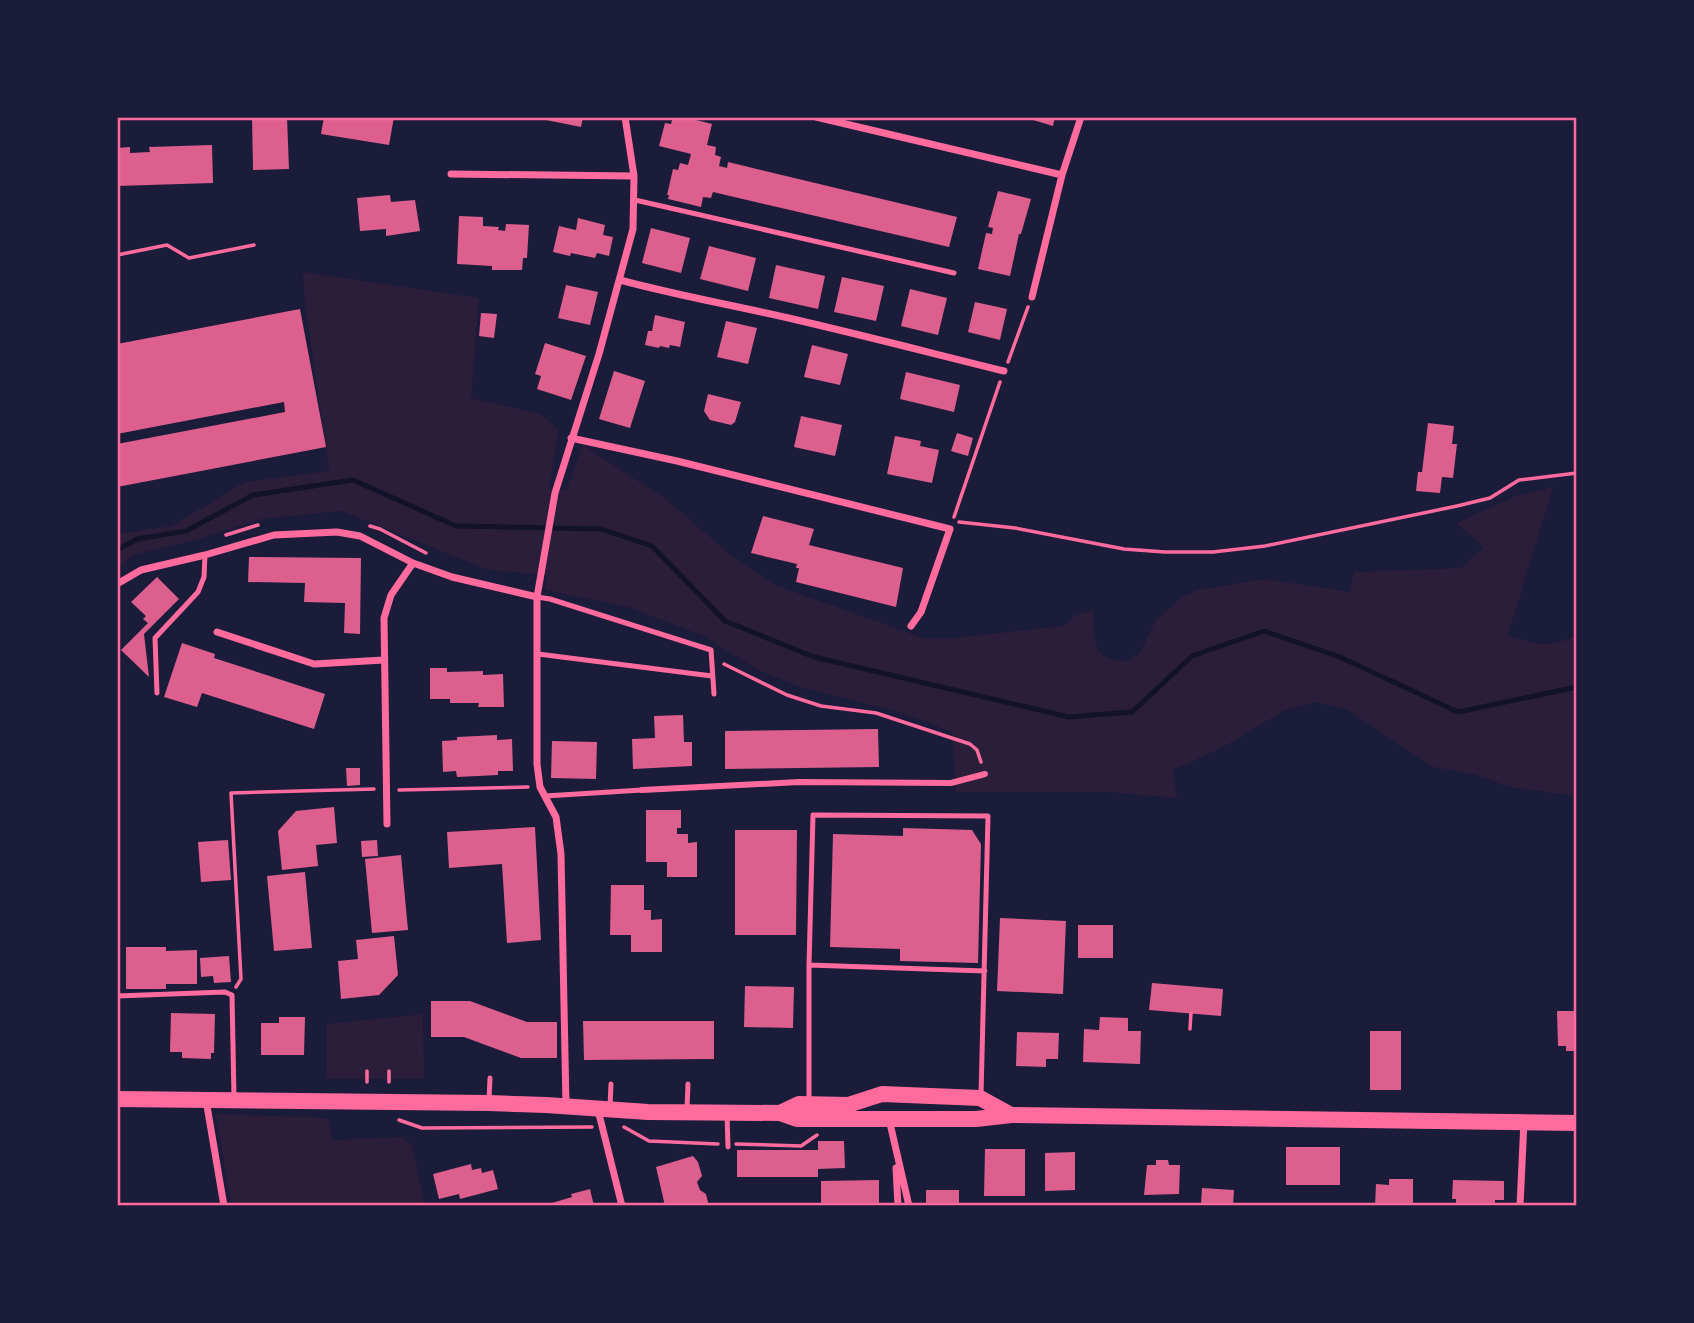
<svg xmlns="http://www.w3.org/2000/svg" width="1694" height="1323" font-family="'Playfair Display',serif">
	<rect width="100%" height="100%" fill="#1b1b3a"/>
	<path fill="#2a1e3b" d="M303,272L479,298L471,398L540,414L559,430L549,489L566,490L583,445L667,500L732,556L775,585L923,638H953L1063,626L1076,615L1093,611C1097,642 1087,655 1124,662L1140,653L1156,620L1182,597L1198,590L1265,579L1350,592L1354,572L1461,568L1484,547L1456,523L1516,496L1553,487L1508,635C1534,645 1552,648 1577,635V796L1510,787L1473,774L1433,767L1347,709L1316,702L1283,711L1225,746L1173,770L1177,798L1108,792H956L952,732L902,713L800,687L760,671L704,636L628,607L546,590L547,575L488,570L342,511L261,519L199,539L136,554L117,567V534L172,526L245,482L329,471L305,303Z
		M423,1014L424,1079H327V1024Z
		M216,1114L328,1118L332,1140L403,1137L412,1145L425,1206H231Z"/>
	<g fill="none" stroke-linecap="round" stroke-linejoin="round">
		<path stroke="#12122b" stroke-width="5" d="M117,550L137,539L186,531L253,495L353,480L456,526L601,529L652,546L725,621L814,657L1069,717L1132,712L1192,656L1264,631L1340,657L1458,712L1577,687"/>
	</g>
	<path fill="#dd5f8e" d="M252,117H287L289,169L253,170Z
		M324,117H394L389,145L321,134Z
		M531,117H583L581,127Z
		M673,117H684L712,124L707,145L716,147L715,155L721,157L719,166L727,168L728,162L957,217L949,247L713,192L711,198L703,197L701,207L668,199L669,195H667L673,169L678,170L680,163L688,165L691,154L659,146L665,123L671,124Z
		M1023,117H1055L1053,126Z
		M212,145L213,183L117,186V148L130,147V153L150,152L149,147Z
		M998,191L1031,199L1021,234H1019L1010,276L978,269L986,233L992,234L993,228L988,227Z
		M390,195L391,202L415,200L420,231L386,236V229L360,231L357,198Z
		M459,216L483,217V226L499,227L498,230L505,231L506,224L529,225L527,258H523L522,270H492V266L457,264Z
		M578,218L605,225L603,235L613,237L609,256L597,253L595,258L571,253L570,256L553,252L559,226L576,230Z
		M651,228L690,238L681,273L642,263Z
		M709,246L756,258L748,291L700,279Z
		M776,265L825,276L818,309L769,298Z
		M842,277L884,286L876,321L834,312Z
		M566,285L598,292L590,325L558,318Z
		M910,289L947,298L938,335L901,326Z
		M975,302L1007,309L1000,340L968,332Z
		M300,309L326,447L117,487V444L285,412L284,402L117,434V344Z
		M481,313L497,314L494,338L479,336Z
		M655,315L685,322L680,347L670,345L669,348L660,346L659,348L645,345L648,331H652Z
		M726,321L757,328L748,364L717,357Z
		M545,343L586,356L571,400L537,389L541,376L535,374Z
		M812,345L848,354L840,385L804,377Z
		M614,371L645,381L630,428L599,419Z
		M906,372L960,385L954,412L900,399Z
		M708,394L741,402L735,422L731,425L710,420L704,411Z
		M801,416L842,425L835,456L794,447Z
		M1428,423L1454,426L1452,444H1457L1453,478L1442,477L1440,493L1416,491L1418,472H1422Z
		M957,433L973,438L968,456L951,451Z
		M895,436L921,441L920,446L939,450L932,483L887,474Z
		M763,516L814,529L809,545L903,568L896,607L796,582L799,568H796L797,564L751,553Z
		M249,557L361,558L360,634L344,633L345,603L304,602L305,583L248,582Z
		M157,577L179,599L144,634L149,677L121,650L148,623L143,619L146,616L131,602Z
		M182,643L215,654L214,658L325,694L314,729L202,693L197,707L164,697Z
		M430,668H447V672L483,671V675L503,674L504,707H478L479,703H450V699H430Z
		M683,715L684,742H692V766L633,769L632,739L655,738L654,716Z
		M878,729L879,767L725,769V731Z
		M497,735V740L512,739L513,771H498V775L457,777L456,771L443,772L442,741L457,740V737Z
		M552,741L597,742L596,779L551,778Z
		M346,768H360V785L347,786Z
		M334,807L337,843L316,845L318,866L282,870L278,831L296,811Z
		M646,810H681V828H677V834H688V843L697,842V877H667V862H646Z
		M535,827L541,940L507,943L502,864L449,868L447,832Z
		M903,828L972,830L981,844L978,963L900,961V949L830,947L833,834L903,836Z
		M735,830H797L796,935H735Z
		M228,840L231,880L201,882L198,842Z
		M377,840L378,856L362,857L361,841Z
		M401,855L408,930L372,933L365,859Z
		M305,872L312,948L274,951L267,876Z
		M611,885H644V910H651V920L662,919V952H631V935H610Z
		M1000,918L1066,921L1063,994L997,991Z
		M1078,925H1113V958H1078Z
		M394,936L398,975L379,995L341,999L338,961L358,959L356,940Z
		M126,947H166V951L197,950V984H166V989H126Z
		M229,956L231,982L214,983L213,976L201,977L200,958Z
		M1152,983L1223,989L1221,1016L1149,1010Z
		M745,986L794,987L793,1028L744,1027Z
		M431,1001H470L527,1022H557V1058H521L464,1037H431Z
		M1557,1011H1577V1051H1566V1046H1558Z
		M171,1013L215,1014L214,1053H211V1059L182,1058V1052H170Z
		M279,1017H305L304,1055H261V1023H279Z
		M1100,1017L1128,1018V1031H1141L1140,1064L1083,1062L1084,1029L1099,1030Z
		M583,1021H714V1059L584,1060Z
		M1370,1031H1401V1090H1370Z
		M1017,1032L1059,1033L1058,1059H1046V1067L1016,1066Z
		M818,1141H844L845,1168L818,1169V1177H737V1150H818Z
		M1286,1147H1340V1185H1286Z
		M985,1149H1025V1196H984Z
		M1075,1152V1190L1045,1191V1153Z
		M693,1156L698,1162L702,1176L697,1182L700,1190L706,1194L709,1206H665L656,1167Z
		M1156,1160H1168L1169,1165H1180L1179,1194L1144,1195L1147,1165H1156Z
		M471,1164L472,1170L481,1168L482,1173L493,1170L498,1189L460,1199L459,1194L439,1199L433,1174Z
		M1389,1179H1413V1206H1375L1376,1184L1389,1185Z
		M879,1180V1206H821V1181Z
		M1453,1180L1504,1181V1200H1495V1206H1456V1199H1452Z
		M1202,1188L1234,1190L1233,1206L1201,1204Z
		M590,1189L594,1206H542L572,1197L571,1194Z
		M926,1190H959V1206H926Z"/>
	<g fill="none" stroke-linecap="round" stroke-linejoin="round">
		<path stroke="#ff6b9d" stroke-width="3.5" d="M117,255L167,245L189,258L254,245
			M1008,362L1028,307
			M954,517L1000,382
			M959,522L1015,528L1124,549L1165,552H1213L1265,546L1457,506L1490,498L1519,480L1577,473
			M370,526L380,529L426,553
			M226,535L258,525
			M724,664L787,695L821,706L876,713L970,744L977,750L981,762
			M399,790L528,787
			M236,987L241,979L231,793L374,789
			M1190,1029L1191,1013
			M389,1071V1082
			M367,1082V1071
			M399,1120L422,1128L592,1127
			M624,1127L649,1141L718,1144
			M736,1144L801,1146L817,1135"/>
		<path stroke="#ff6b9d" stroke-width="5" d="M635,200L954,273
			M537,597L550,599L711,650L714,694
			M538,654L712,676
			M157,693L155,638L198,592L204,577L205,555
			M545,796L642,790
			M809,965L985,971
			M117,996L225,992L232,995L234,1097
			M489,1100L490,1078
			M809,1104V965L813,815L988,816L981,1095
			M610,1107L611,1084
			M687,1109L688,1084
			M727,1114L728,1147"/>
		<path stroke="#ff6b9d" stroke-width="6" d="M642,790L799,782L951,783L985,774"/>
		<path stroke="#ff6b9d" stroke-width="7" d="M816,117L1062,175
			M451,174L634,176
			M620,280C679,296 738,306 797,320C866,336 935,354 1004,371
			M1032,297L1062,175L1081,117
			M571,438L677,461L950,529L921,612L911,626
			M117,584L141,570L205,555L274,535L337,532L360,536L413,563L452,577L537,597
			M217,632L314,664L384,660
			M387,824L384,618L391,595L413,563
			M206,1100L224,1206
			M566,1106L561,854L556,817L540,787L537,764V597L555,493L599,354L633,229L634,176L625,117
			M598,1110L622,1206
			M889,1119L909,1206
			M896,1168L898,1206
			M1520,1206L1524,1121"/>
		<path stroke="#ff6b9d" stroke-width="16" d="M117,1099L489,1103L546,1105L648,1112L780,1113L797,1119H976L1011,1115L1577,1123
			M780,1113L799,1104L848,1105L882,1094L980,1098L1011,1115"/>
	</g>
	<rect width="1694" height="1323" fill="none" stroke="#1b1b3a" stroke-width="238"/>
	<rect x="119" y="119" width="1456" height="1085" fill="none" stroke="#ff6b9d" stroke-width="2.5"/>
</svg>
